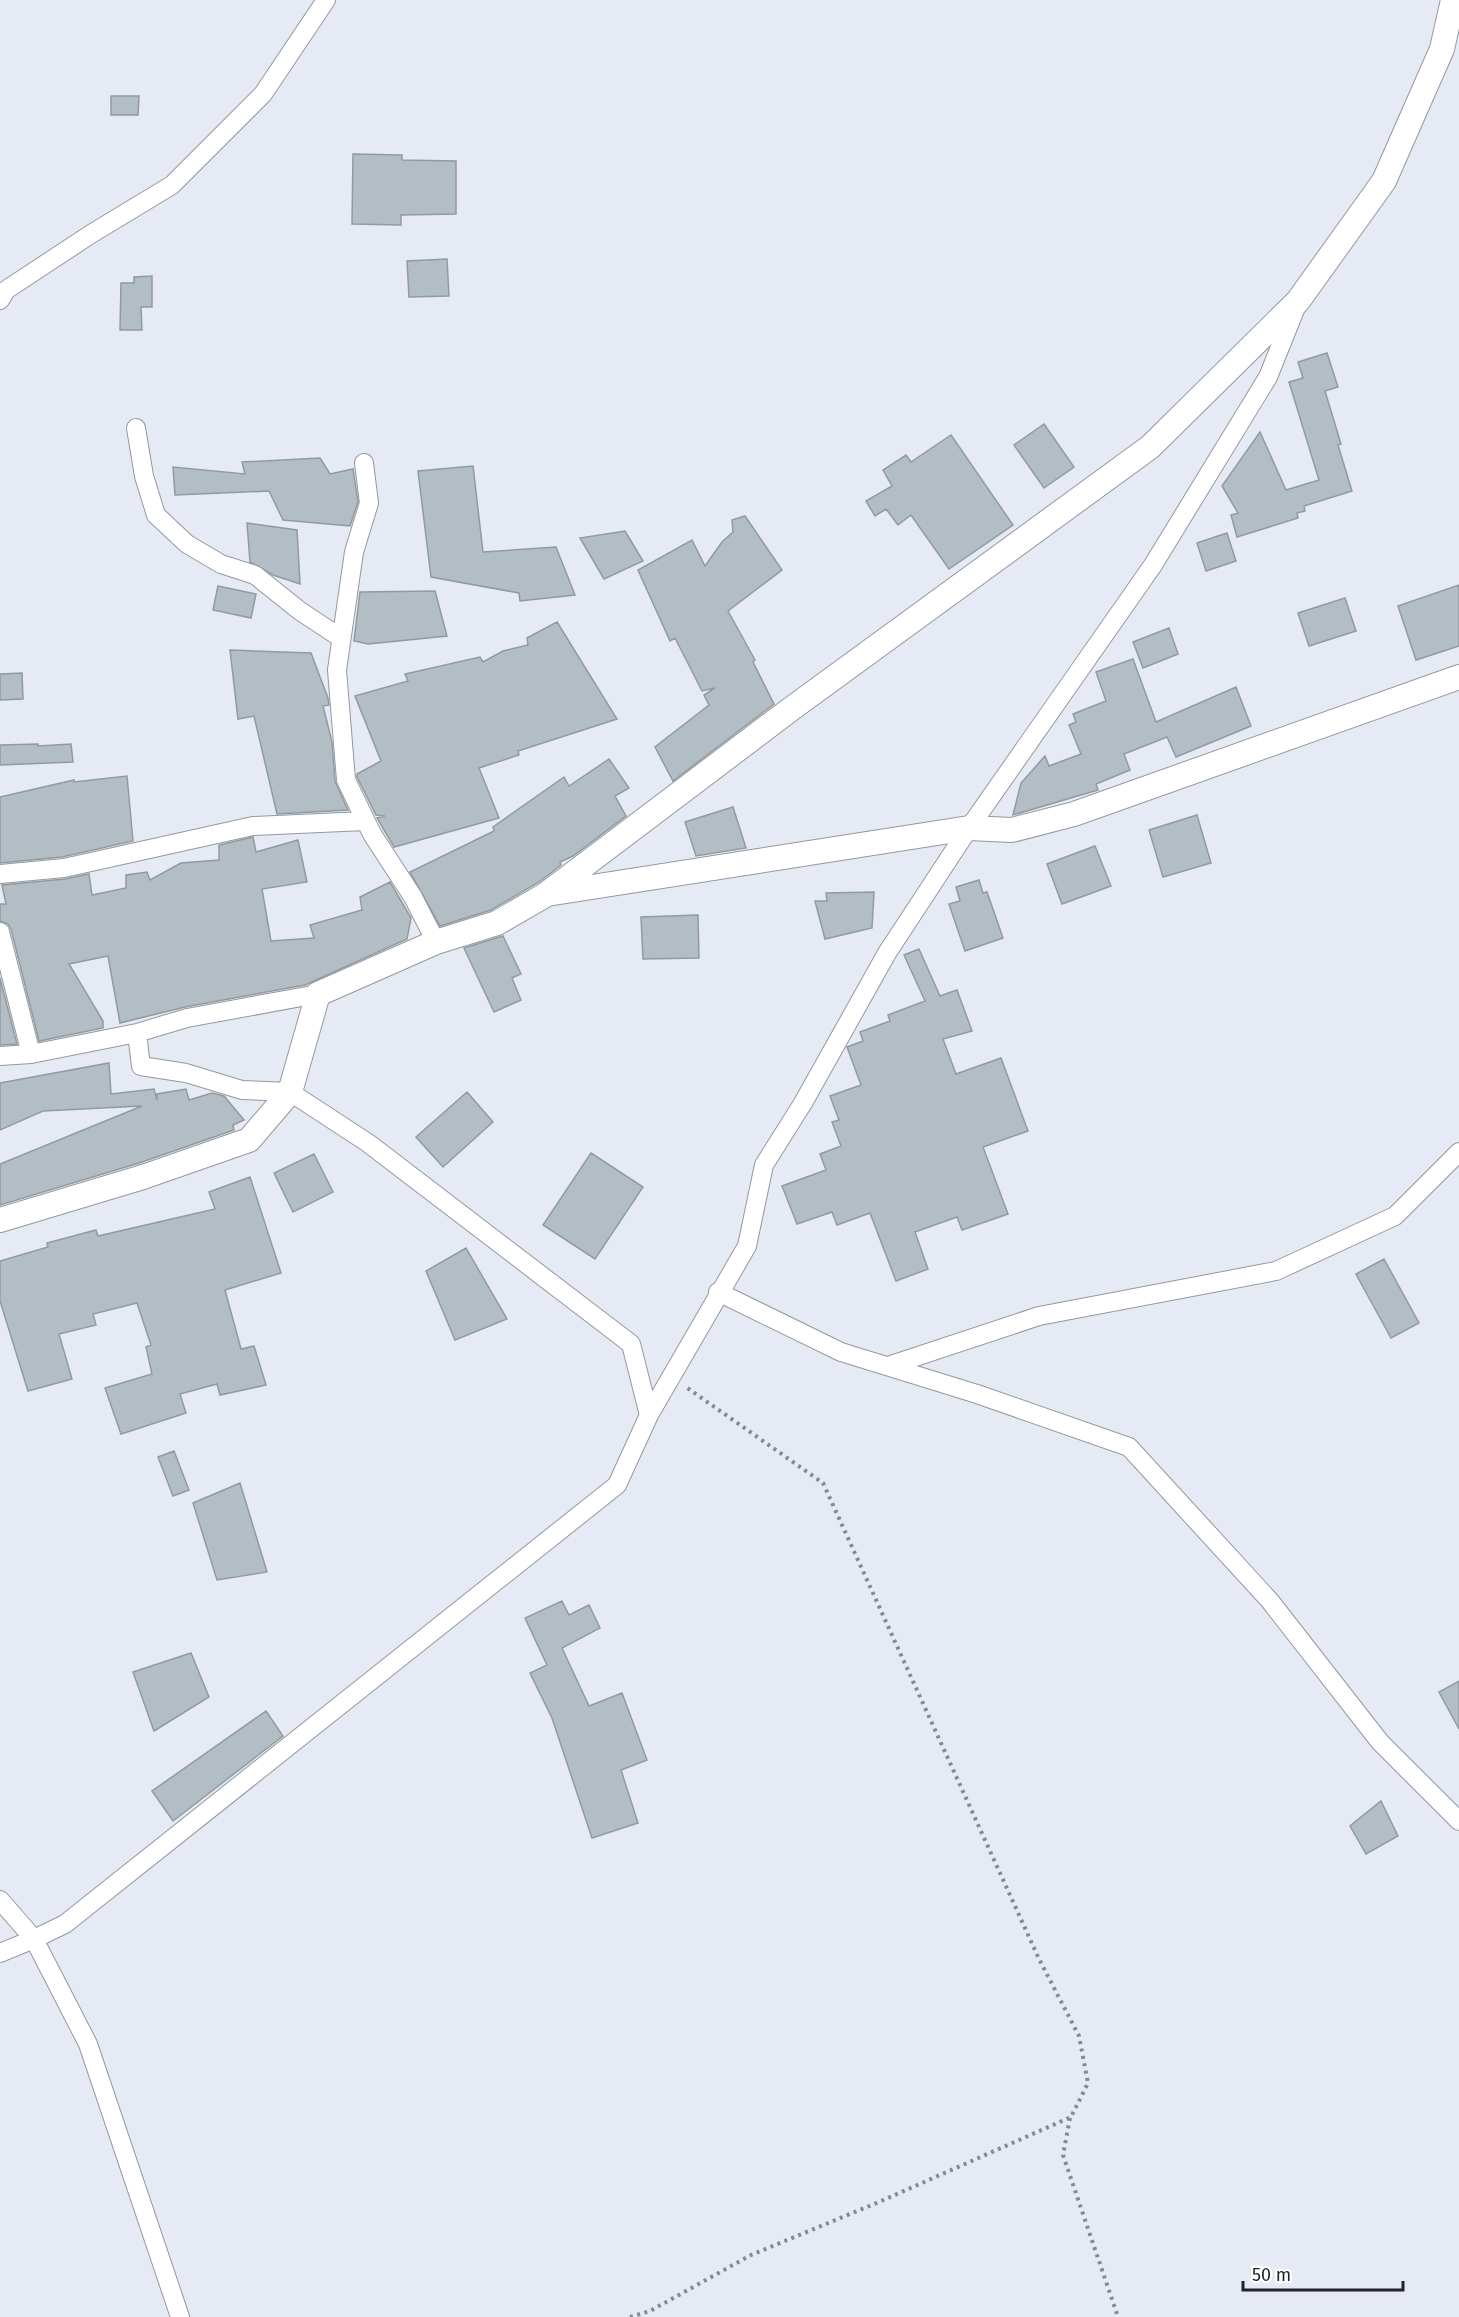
<svg xmlns="http://www.w3.org/2000/svg" width="1459" height="2317" font-family="'Fira Sans',sans-serif">
	<rect width="100%" height="100%" fill="#e5eaf5"/>
	<path fill="#b3bdc4" stroke="#909ba1" stroke-width="1.5" d="M111,96H139L138,115H111Z
		M353,154L402,155V160L456,161V214L401,215V225L352,224Z
		M447,259L449,296L409,297L407,261Z
		M152,276V307H141L142,330H120L121,283H134V277Z
		M1327,353L1338,387L1325,391L1341,444L1338,445L1352,491L1304,506L1305,511L1297,513L1298,518L1237,537L1231,515L1238,513L1222,486L1260,432L1286,490L1319,480L1289,382L1303,378L1298,362Z
		M1044,424L1074,467L1044,488L1014,445Z
		M951,435L1013,525L949,569L911,515L898,525L886,509L875,516L866,501L892,486L883,470L906,455L911,462Z
		M320,458L330,474L353,469L358,502L350,526L283,520L269,491L175,495L173,467L245,474L242,462Z
		M473,466L483,552L556,547L575,595L520,601L519,593L431,577L418,471Z
		M745,516L782,570L728,611L755,660L753,662L774,704L673,781L655,747L709,705L704,695L715,688L702,691L675,638L670,641L638,570L692,540L705,566L722,542L733,532L732,520Z
		M247,523L297,530L300,584L273,575L250,562Z
		M625,531L643,561L604,579L580,538Z
		M1227,533L1236,561L1206,571L1197,543Z
		M1459,585V646L1416,660L1398,606Z
		M218,586L256,594L251,618L213,610Z
		M435,591L447,636L368,644L354,641L360,592Z
		M1345,598L1356,631L1309,646L1298,613Z
		M557,622L617,719L518,751L519,755L479,768L499,818L394,847L377,818L385,816L376,815L357,777V774L381,761L355,696L408,681L405,674L480,657L483,662L503,651L528,645L527,638Z
		M1169,628L1178,654L1143,668L1133,642Z
		M230,650L311,653L328,698L329,705L323,706L332,742L335,781L348,810L277,814L254,716L238,719Z
		M1133,659L1156,722L1236,687L1251,726L1176,757L1167,737L1124,754L1130,770L1096,784L1098,790L1013,815L1021,783L1045,756L1049,766L1081,754L1069,725L1076,722L1073,714L1106,701L1096,672Z
		M22,673L23,699L0,700V674Z
		M38,744V746L71,744L73,762L0,765V745Z
		M609,759L629,788L615,796L626,816L573,856L560,862L561,865L539,882L491,910L440,926L410,872L494,831L493,827L564,777L569,786Z
		M127,776L133,841L62,857L0,863V797L74,780V782Z
		M733,807L746,848L696,856L685,822Z
		M1197,815L1211,863L1163,877L1149,830Z
		M253,837L256,852L298,840L307,882L262,889L271,941L314,938L310,925L362,910L360,897L390,882L411,918L407,939L305,985L185,1007L120,1023L108,956L69,964L103,1021V1028L39,1041L11,929L8,924L0,921V904H6L2,885L65,879L89,874L92,895L126,888V875L147,872L150,880L181,863L219,860V845Z
		M1095,846L1111,886L1062,904L1047,864Z
		M979,880L983,893L987,892L1003,938L965,951L949,904L960,901L956,887Z
		M874,892L872,928L825,939L815,901H827L826,893Z
		M698,915L699,958L643,959L641,917Z
		M503,936L521,974L512,978L521,1000L494,1012L464,948Z
		M919,949L940,996L957,990L972,1031L943,1039L956,1074L1001,1058L1028,1131L983,1147L1008,1214L962,1230L957,1217L915,1232L928,1269L896,1281L870,1213L837,1225L832,1212L797,1224L782,1186L826,1170L820,1154L841,1146L832,1122L839,1120L830,1096L861,1085L847,1047L863,1041L860,1032L890,1021L888,1015L925,1001L904,955Z
		M0,978L17,1044L0,1045Z
		M109,1063L111,1094L154,1089L157,1100V1094L186,1089L189,1100L212,1093L224,1096L244,1120L233,1125L234,1130L139,1163L0,1205V1164L142,1106L43,1111L0,1130V1083Z
		M467,1092L493,1122L443,1167L416,1137Z
		M591,1153L643,1187L595,1259L543,1225Z
		M314,1154L333,1192L293,1212L274,1173Z
		M250,1177L281,1273L225,1290L241,1349L254,1346L266,1385L220,1395L217,1384L180,1394L186,1413L121,1434L105,1388L152,1374L146,1347L151,1345L137,1303L93,1314L96,1325L59,1334L72,1379L28,1391L0,1301V1261L48,1247L47,1243L96,1230L98,1236L215,1209L209,1192Z
		M466,1248L507,1319L455,1340L426,1271Z
		M1384,1259L1419,1323L1391,1338L1356,1274Z
		M174,1451L189,1490L173,1496L158,1457Z
		M240,1483L267,1572L217,1580L193,1503Z
		M562,1601L569,1615L589,1605L600,1628L562,1648L589,1706L622,1693L647,1760L621,1770L638,1823L592,1838L552,1718L530,1673L547,1665L525,1618Z
		M191,1653L209,1697L154,1731L133,1672Z
		M1459,1681V1729L1439,1692Z
		M266,1711L283,1736L173,1821L152,1791Z
		M1381,1801L1398,1836L1366,1854L1350,1826Z"/>
	<g fill="none" stroke-linecap="round" stroke-linejoin="round">
		<g stroke="#9398a1" stroke-width="20">
			<path id="minor" d="M0,300L6,290L91,234L172,185L263,94L326,0
				M136,428L144,476L156,515L187,544L221,564L255,575L300,611L341,638
				M364,463L369,503L354,552L337,670L346,780L372,834L413,897L436,942
				M0,874L64,868L253,826L365,821
				M0,932L31,1054L137,1033L141,1066L186,1073L242,1090L290,1092L368,1143L631,1344L649,1415L617,1485L65,1924L34,1939L0,1900
				M137,1033L187,1018L318,994
				M0,1056L31,1054
				M718,1292L841,1352L977,1394L1129,1447L1270,1601L1380,1742L1459,1821
				M888,1366L1039,1316L1276,1271L1395,1216L1459,1152
				M649,1415L747,1246L764,1165L803,1103L887,953L969,828L1153,565L1268,377L1297,305
				M0,1953L34,1939L88,2044L180,2317"/>
		</g>
		<g stroke="#9398a1" stroke-width="26">
			<path id="tertiary" d="M549,892L791,709L1150,447L1298,301L1384,181L1442,49L1453,0
				M0,1220L143,1177L249,1140L290,1092L318,994L436,942L497,923L547,894L969,828L1012,830L1074,814L1459,677"/>
		</g>
		<path stroke="#868990" stroke-width="4" stroke-dasharray="3 4.5" stroke-linecap="butt" d="M1070,2118L1063,2155L1118,2317
			M630,2317L650,2311L751,2255L879,2202L1071,2117L1088,2083L1079,2036L1039,1959L823,1483L686,1387"/>
		<use href="#minor" stroke="#fff" stroke-width="18"/>
		<use href="#tertiary" stroke="#fff" stroke-width="24"/>
	</g>
	<path d="M1243 2281v9h160v-9" fill="none" stroke="#232428" stroke-width="3"/>
	<text x="1252" y="2281" font-size="18" fill="#232428" stroke="#ffffff" stroke-width="4.5" paint-order="stroke">50 m</text>
</svg>
